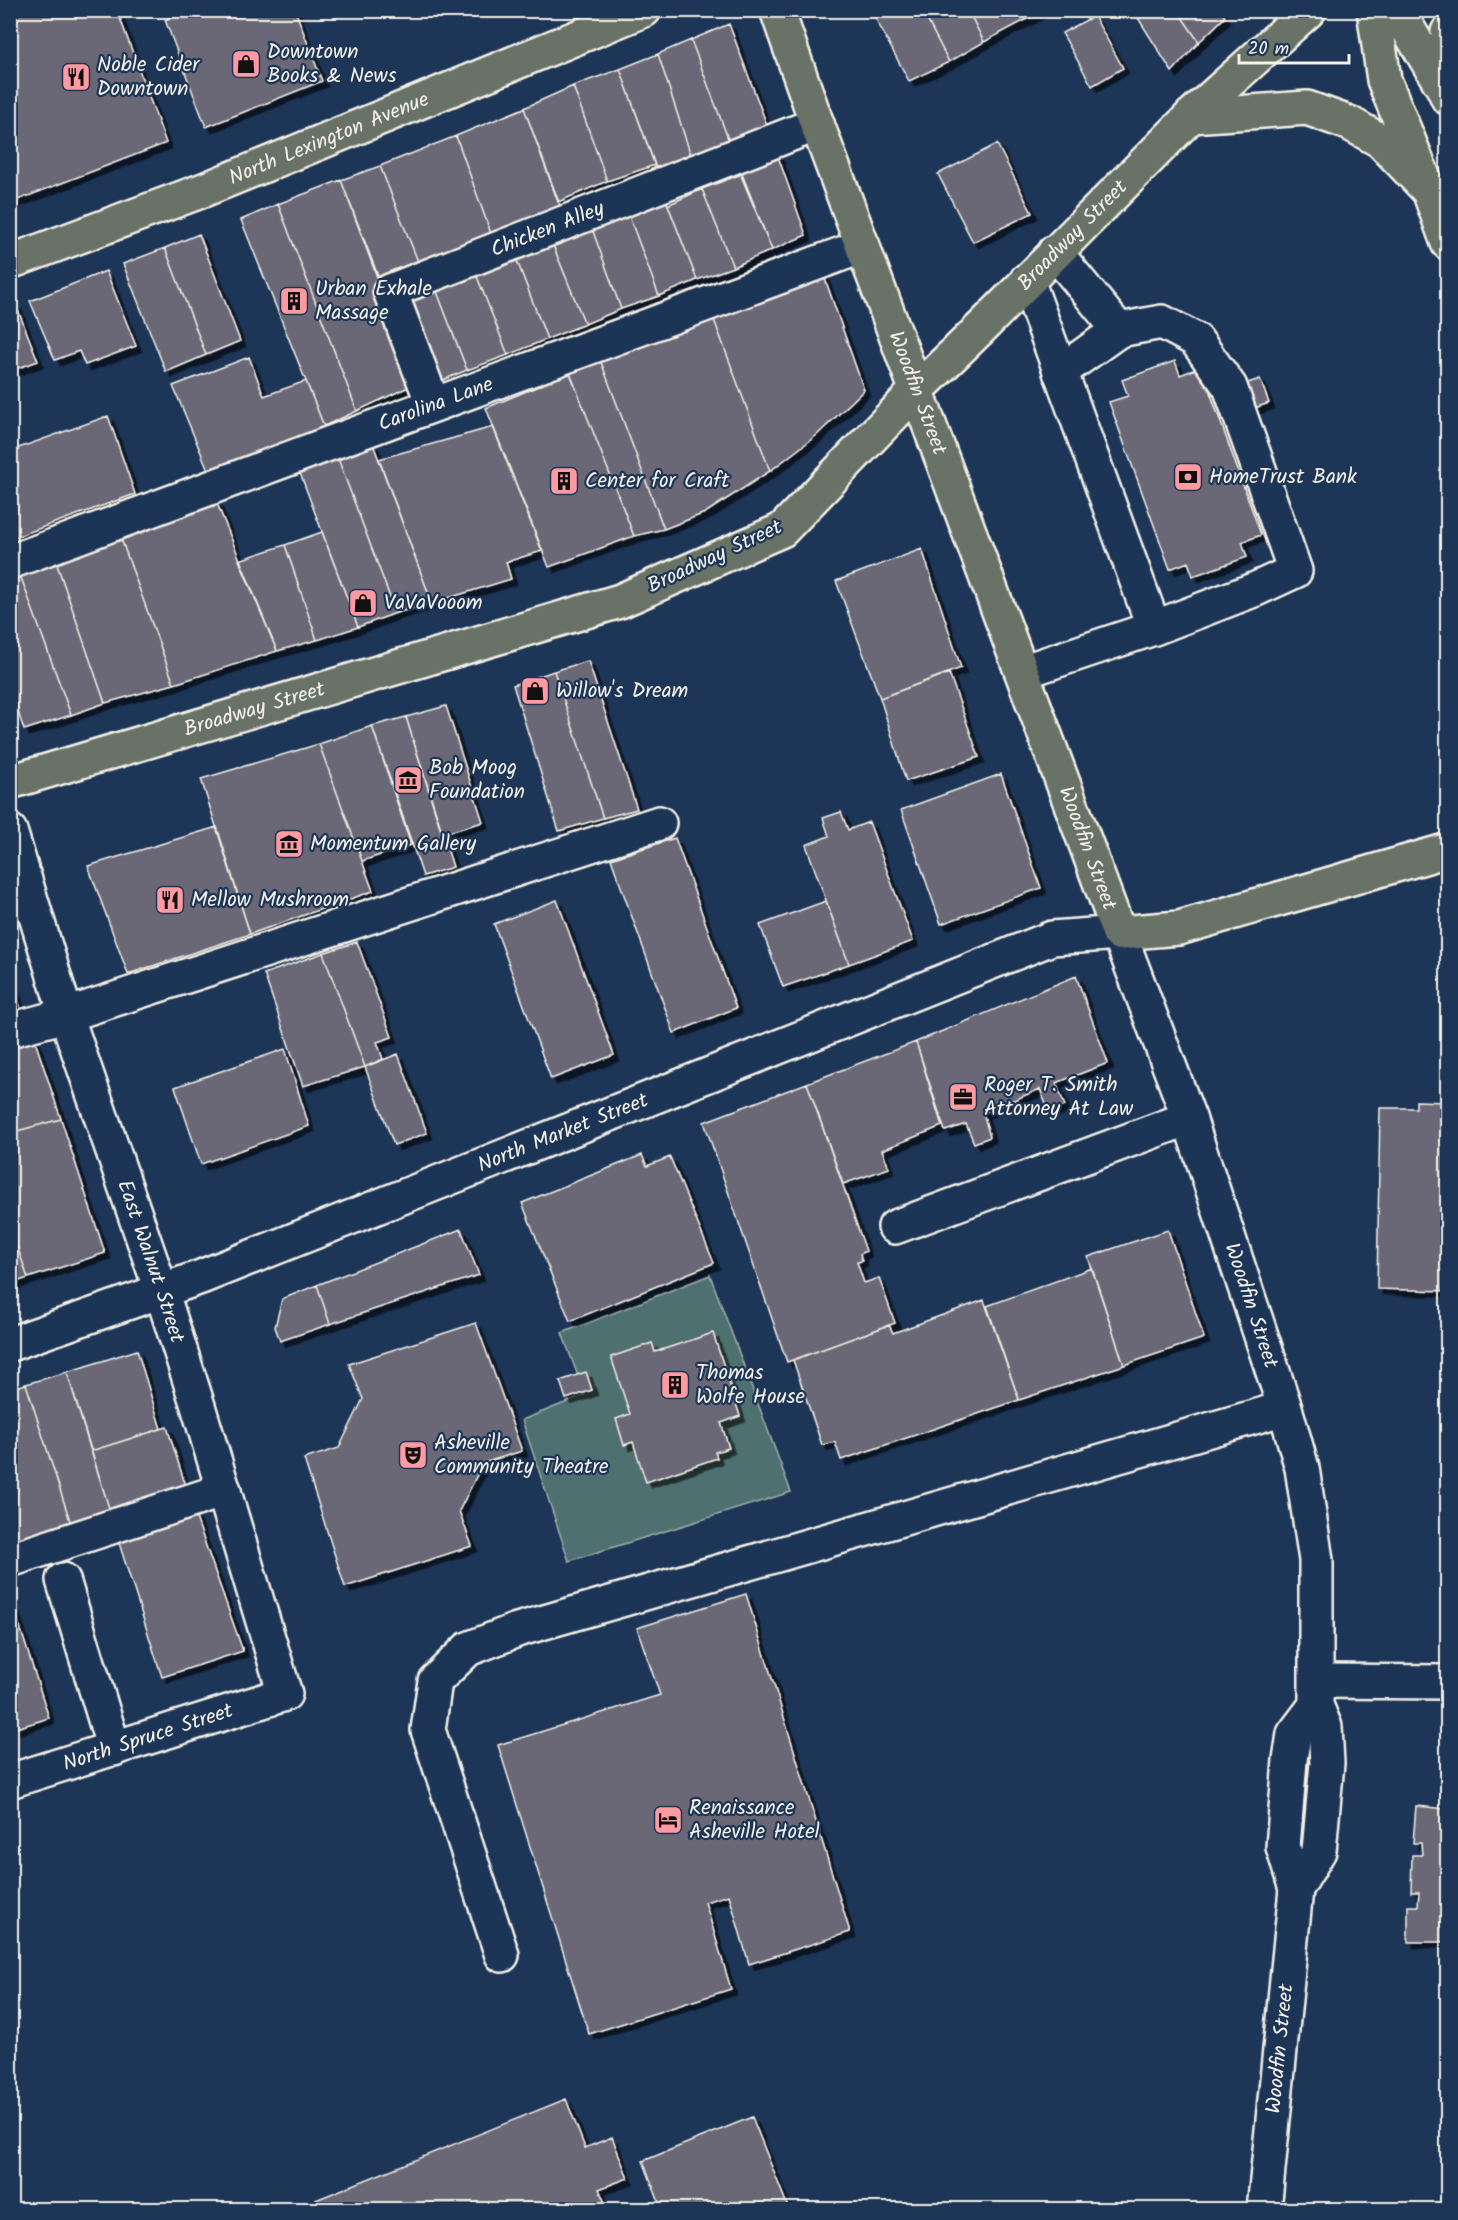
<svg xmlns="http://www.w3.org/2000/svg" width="1458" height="2220" font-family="Kalam,sans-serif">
	<defs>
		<filter id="shadow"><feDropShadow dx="5.5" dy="5.5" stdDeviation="0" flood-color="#0009"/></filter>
	</defs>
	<rect width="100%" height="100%" fill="#1d3557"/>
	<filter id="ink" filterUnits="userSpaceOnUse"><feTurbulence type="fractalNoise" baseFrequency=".0167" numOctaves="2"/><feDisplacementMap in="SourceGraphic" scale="12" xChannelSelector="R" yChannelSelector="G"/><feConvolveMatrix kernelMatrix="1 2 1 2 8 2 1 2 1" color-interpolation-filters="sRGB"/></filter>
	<g filter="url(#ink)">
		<path fill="#507070" stroke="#a2b0ac" stroke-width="1.5" d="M710,1275L791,1492L569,1561L522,1420L585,1395L562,1333Z"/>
		<path fill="#6b6776" stroke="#f4f1e8" stroke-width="1.5" filter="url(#shadow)" d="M10,10H117L166,143L10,203Z
			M188,10H295L322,81L206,127L165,20Z
			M875,10H922L949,62L909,81L872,12Z
			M922,10H968L984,42L949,62Z
			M968,10H1044L984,42Z
			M1133,10H1177L1199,42L1172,72Z
			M1177,10H1221L1225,17L1199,42Z
			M1094,16L1123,68L1092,86L1062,33Z
			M729,24L771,136L732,149L691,40Z
			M691,40L732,149L694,165L658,54Z
			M658,54L694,165L659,177L620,69Z
			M620,69L655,165L607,181L573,86Z
			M573,86L607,181L558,202L524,108Z
			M524,108L564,216L494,242L456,136Z
			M456,136L494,242L421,269L380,166Z
			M997,144L1032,213L973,242L938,174Z
			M776,151L806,235L772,250L737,166Z
			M380,166L421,269L380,285L341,180Z
			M742,174L772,250L733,267L702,189Z
			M341,180L419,382L357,411L278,204Z
			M702,189L733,267L697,280L668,205Z
			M664,195L697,280L659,296L626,208Z
			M278,204L357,411L324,426L241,220Z
			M626,208L659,296L621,309L590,223Z
			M590,223L621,309L585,324L550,238Z
			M199,234L240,341L206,355L165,248Z
			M550,238L585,324L547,339L514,253Z
			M165,248L206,355L166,372L123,264Z
			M514,253L547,339L508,355L474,269Z
			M474,269L508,355L467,370L434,284Z
			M106,271L136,346L85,365L79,351L55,360L30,301Z
			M823,273L864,390L817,435L770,471L713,317Z
			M434,284L467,370L438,382L408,305L416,289Z
			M16,305L38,361L10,371V307Z
			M713,317L770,471L705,513L664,529L601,362Z
			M249,357L264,396L306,381L324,426L209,472L173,386Z
			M1175,361L1180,375L1201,367L1261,535L1242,542L1247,557L1193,576L1188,562L1170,569L1109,402L1128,396L1122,380Z
			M601,362L664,529L634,536L570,373Z
			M570,373L634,536L549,567L486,408Z
			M1260,379L1269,403L1220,420L1211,395Z
			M108,416L135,494L10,539V451Z
			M493,427L542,551L506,562L511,579L432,603L379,459Z
			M373,444L432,603L396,613L337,456Z
			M337,456L396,613L358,627L300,473Z
			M216,501L277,651L174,684L120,536Z
			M322,532L358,627L317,640L285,545Z
			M120,536L174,684L105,703L55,559Z
			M285,545L317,640L277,651L239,560Z
			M922,549L961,668L880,698L836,581Z
			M55,559L105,703L71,715L19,572Z
			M19,572L71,715L24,730L10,688V575Z
			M588,661L637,809L603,818L554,671Z
			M554,671L603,818L559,831L513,685Z
			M949,673L979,757L906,781L880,698Z
			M446,706L483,822L442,834L406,717Z
			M406,717L453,867L423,876L372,726Z
			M372,726L411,845L362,861L319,744Z
			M319,744L373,891L250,934L201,779Z
			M1001,774L1041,888L941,924L901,810Z
			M841,812L848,830L869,822L913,941L849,964L806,845L829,836L823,818Z
			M217,827L250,934L128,974L88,866Z
			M675,838L736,1008L674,1033L611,859Z
			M557,900L614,1055L551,1079L494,924Z
			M826,901L849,964L783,987L760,925Z
			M357,942L392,1037L377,1042L383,1059L365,1067L323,953Z
			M323,953L365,1067L303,1086L264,974Z
			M1076,976L1108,1063L1056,1083L1065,1106L1049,1112L1040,1089L983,1113L990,1137L974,1143L966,1124L945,1131L916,1042Z
			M10,978L20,1006L10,1009Z
			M34,1038L61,1119L10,1133V1045Z
			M916,1042L942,1126L882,1150L889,1168L843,1184L807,1083Z
			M285,1049L309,1126L201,1164L175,1087Z
			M398,1054L427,1133L394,1145L365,1067Z
			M807,1083L866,1251L860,1254L862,1261L857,1262L864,1283L879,1278L895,1323L787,1362L704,1122Z
			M1416,1101L1448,1102V1291L1377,1289L1380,1108H1416Z
			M61,1119L105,1253L28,1278L10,1225V1133Z
			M642,1155L647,1166L670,1157L714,1263L570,1321L522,1203Z
			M10,1225L28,1278L10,1284Z
			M461,1229L479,1275L330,1324L317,1285Z
			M1168,1230L1204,1338L1124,1365L1088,1257Z
			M1092,1268L1124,1365L1019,1400L987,1306Z
			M317,1285L330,1324L280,1341L275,1327L282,1299Z
			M984,1300L1019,1400L841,1460L835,1442L822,1445L793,1360L889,1325L893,1333Z
			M476,1323L522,1451L483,1463L459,1511L472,1546L345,1587L304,1459L339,1448L363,1399L349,1364Z
			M713,1333L740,1416L721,1423L729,1448L715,1452L717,1458L646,1482L633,1442L624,1445L616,1419L630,1414L611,1357L652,1343L655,1352Z
			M137,1350L161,1429L91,1451L67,1372Z
			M67,1372L110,1511L71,1524L26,1384Z
			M586,1372L592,1390L566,1399L560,1381Z
			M26,1384L71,1524L10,1543V1389Z
			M167,1427L186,1487L110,1511L91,1451Z
			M195,1515L243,1651L162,1677L118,1540Z
			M746,1594L850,1932L749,1964L729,1895L705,1902L731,1989L589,2034L498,1745L660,1695L637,1628Z
			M10,1596L49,1718L10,1730Z
			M1416,1806L1448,1809V1942H1408V1906H1418L1419,1892H1411L1412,1855H1422L1421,1843H1413Z
			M566,2099L585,2148L612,2137L628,2178L599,2189L608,2210H291Z
			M752,2117L789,2210H662L643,2161Z"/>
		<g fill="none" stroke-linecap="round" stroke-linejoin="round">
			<g stroke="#f4f1e8" stroke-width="38">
				<g id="minor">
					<path d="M1027,280L1154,628L1256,589L1295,571L1230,387L1196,340L1162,322L1119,330L1055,252"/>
					<path d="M1060,372L1119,330"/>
					<path id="s1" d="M433,404L390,291L817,124"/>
					<path id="s2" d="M10,562L863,246"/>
					<path d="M1022,672L1154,628"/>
					<path id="s3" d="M10,831L66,1015L161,1290L198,1406L285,1694L10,1781"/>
					<path d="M10,1030L66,1015L659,823"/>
					<path d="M895,1227L1189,1118"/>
					<path id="s4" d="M10,1344L201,1277L1052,938L1119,933L1189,1118L1285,1408L1302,1468L1316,1560V1705L1325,1727L1327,1763L1319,1851L1296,1889"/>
					<path d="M10,1560L224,1490"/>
					<path d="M63,1580L114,1749"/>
					<path d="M1317,1681L1448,1682"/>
					<path d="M502,1955L428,1730L435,1681L468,1649L517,1630L1285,1408"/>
					<path id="s5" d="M1264,2210L1296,1889L1283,1847L1290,1760L1294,1734L1316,1705"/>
				</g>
			</g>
			<g stroke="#f4f1e8" stroke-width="38">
				<g id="major">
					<path id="s6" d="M777,10L817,124L1119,933"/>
					<path id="s7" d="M10,262L201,191L644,10"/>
					<path id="s8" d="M10,782L620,601L782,530L917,390L984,325L1191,116L1309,10"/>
				</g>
			</g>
			<g stroke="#f4f1e8" stroke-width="38">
				<path id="highway" d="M1374,10L1384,80L1429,191L1448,243
					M1397,10L1444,89L1448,98
					M1444,89L1448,32
					M1191,116L1307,108L1349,123L1381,141L1429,191
					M1119,933L1179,928L1448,850"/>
			</g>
			<use href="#minor" stroke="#1d3557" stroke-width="33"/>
			<use href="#major" stroke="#697266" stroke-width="33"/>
			<use href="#highway" stroke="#697266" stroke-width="33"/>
		</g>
	</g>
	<defs>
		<g id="shop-square" transform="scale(1.5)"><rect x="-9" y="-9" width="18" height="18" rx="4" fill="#ff9aa2" stroke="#1d3557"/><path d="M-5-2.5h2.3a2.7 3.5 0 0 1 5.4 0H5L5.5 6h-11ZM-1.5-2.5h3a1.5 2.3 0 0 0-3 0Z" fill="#111"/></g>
		<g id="restaurant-square" transform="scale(1.5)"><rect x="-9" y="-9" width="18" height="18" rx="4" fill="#ff9aa2" stroke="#1d3557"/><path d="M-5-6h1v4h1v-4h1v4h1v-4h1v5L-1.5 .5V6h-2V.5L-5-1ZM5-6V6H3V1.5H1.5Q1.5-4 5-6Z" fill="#111"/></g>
		<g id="building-square" transform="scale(1.5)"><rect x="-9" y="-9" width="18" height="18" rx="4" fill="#ff9aa2" stroke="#1d3557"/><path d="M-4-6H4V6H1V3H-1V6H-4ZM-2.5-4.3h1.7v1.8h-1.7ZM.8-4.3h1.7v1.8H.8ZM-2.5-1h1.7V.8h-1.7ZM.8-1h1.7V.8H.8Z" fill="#111"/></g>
		<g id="bank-square" transform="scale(1.5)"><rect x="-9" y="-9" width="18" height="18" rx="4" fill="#ff9aa2" stroke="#1d3557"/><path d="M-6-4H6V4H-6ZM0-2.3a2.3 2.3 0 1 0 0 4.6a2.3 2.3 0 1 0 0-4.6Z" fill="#111"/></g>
		<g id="museum-square" transform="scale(1.5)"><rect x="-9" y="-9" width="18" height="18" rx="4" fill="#ff9aa2" stroke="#1d3557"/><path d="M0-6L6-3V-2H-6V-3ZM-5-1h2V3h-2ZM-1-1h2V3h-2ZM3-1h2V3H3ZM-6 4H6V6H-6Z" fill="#111"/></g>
		<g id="office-square" transform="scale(1.5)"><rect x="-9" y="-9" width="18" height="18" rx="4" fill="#ff9aa2" stroke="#1d3557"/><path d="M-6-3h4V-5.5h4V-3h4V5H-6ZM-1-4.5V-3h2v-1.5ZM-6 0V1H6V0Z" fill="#111"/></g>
		<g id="theatre-square" transform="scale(1.5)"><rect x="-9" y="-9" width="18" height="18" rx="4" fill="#ff9aa2" stroke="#1d3557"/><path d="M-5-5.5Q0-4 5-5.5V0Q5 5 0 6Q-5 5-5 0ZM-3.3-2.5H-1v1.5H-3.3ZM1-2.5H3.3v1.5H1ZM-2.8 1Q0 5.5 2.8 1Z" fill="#111"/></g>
		<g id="hotel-square" transform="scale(1.5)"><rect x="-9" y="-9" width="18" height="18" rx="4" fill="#ff9aa2" stroke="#1d3557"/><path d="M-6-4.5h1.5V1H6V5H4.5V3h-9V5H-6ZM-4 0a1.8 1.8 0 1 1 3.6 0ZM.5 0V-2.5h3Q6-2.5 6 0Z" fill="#111"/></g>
	</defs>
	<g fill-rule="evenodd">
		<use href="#shop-square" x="246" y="64"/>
		<use href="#restaurant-square" x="76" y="77"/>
		<use href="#building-square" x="294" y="301"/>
		<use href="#bank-square" x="1188" y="477"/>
		<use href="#building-square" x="564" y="481"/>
		<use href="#shop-square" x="363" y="603"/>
		<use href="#shop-square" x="535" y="691"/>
		<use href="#museum-square" x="408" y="780"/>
		<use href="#museum-square" x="289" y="844"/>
		<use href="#restaurant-square" x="170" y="900"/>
		<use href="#office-square" x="963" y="1097"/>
		<use href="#building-square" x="675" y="1385"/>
		<use href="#theatre-square" x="413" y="1455"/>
		<use href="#hotel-square" x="668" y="1820"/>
	</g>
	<g text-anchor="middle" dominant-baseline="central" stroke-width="4.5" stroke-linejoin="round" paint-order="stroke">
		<g font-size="21" fill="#f4f1e8" stroke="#1d3557" text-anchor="start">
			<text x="267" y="52">Downtown<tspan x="267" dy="24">Books &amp; News</tspan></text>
			<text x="97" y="65">Noble Cider<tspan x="97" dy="24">Downtown</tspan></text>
			<text x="315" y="289">Urban Exhale<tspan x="315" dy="24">Massage</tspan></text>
			<text x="1209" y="477">HomeTrust Bank</text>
			<text x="585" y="481">Center for Craft</text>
			<text x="384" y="603">VaVaVooom</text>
			<text x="556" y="691">Willow's Dream</text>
			<text x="429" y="768">Bob Moog<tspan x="429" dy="24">Foundation</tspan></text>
			<text x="310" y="844">Momentum Gallery</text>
			<text x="191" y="900">Mellow Mushroom</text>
			<text x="984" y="1085">Roger T. Smith<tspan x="984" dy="24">Attorney At Law</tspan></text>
			<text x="696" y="1373">Thomas<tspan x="696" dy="24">Wolfe House</tspan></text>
			<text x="434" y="1443">Asheville<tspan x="434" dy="24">Community Theatre</tspan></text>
			<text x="689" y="1808">Renaissance<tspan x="689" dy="24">Asheville Hotel</tspan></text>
		</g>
		<g font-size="21" fill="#f4f1e8" stroke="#1d3557">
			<text stroke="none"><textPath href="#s7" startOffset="342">North Lexington Avenue</textPath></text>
			<text stroke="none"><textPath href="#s1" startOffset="290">Chicken Alley</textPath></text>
			<text stroke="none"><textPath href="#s8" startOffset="1227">Broadway Street</textPath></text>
			<text stroke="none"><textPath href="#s6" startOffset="408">Woodfin Street</textPath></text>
			<text stroke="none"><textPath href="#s2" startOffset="454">Carolina Lane</textPath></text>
			<text transform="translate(715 557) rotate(-25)">Broadway Street</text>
			<text stroke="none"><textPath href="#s8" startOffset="255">Broadway Street</textPath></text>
			<text stroke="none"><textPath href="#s6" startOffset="894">Woodfin Street</textPath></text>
			<text stroke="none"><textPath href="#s4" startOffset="592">North Market Street</textPath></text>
			<text stroke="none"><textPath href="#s3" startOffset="453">East Walnut Street</textPath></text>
			<text stroke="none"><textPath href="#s4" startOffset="1581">Woodfin Street</textPath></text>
			<text transform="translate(148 1738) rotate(-18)">North Spruce Street</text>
			<text stroke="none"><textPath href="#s5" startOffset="162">Woodfin Street</textPath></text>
		</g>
	</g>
	<rect width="1458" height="2220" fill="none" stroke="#1d3557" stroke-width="36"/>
	<rect x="18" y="18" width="1422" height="2184" fill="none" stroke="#f4f1e8" stroke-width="2" filter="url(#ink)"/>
	<path d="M1239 54v9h110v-9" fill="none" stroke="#f4f1e8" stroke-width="3"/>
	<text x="1248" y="54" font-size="18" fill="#f4f1e8" stroke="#1d3557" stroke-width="4.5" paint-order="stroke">20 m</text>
</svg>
